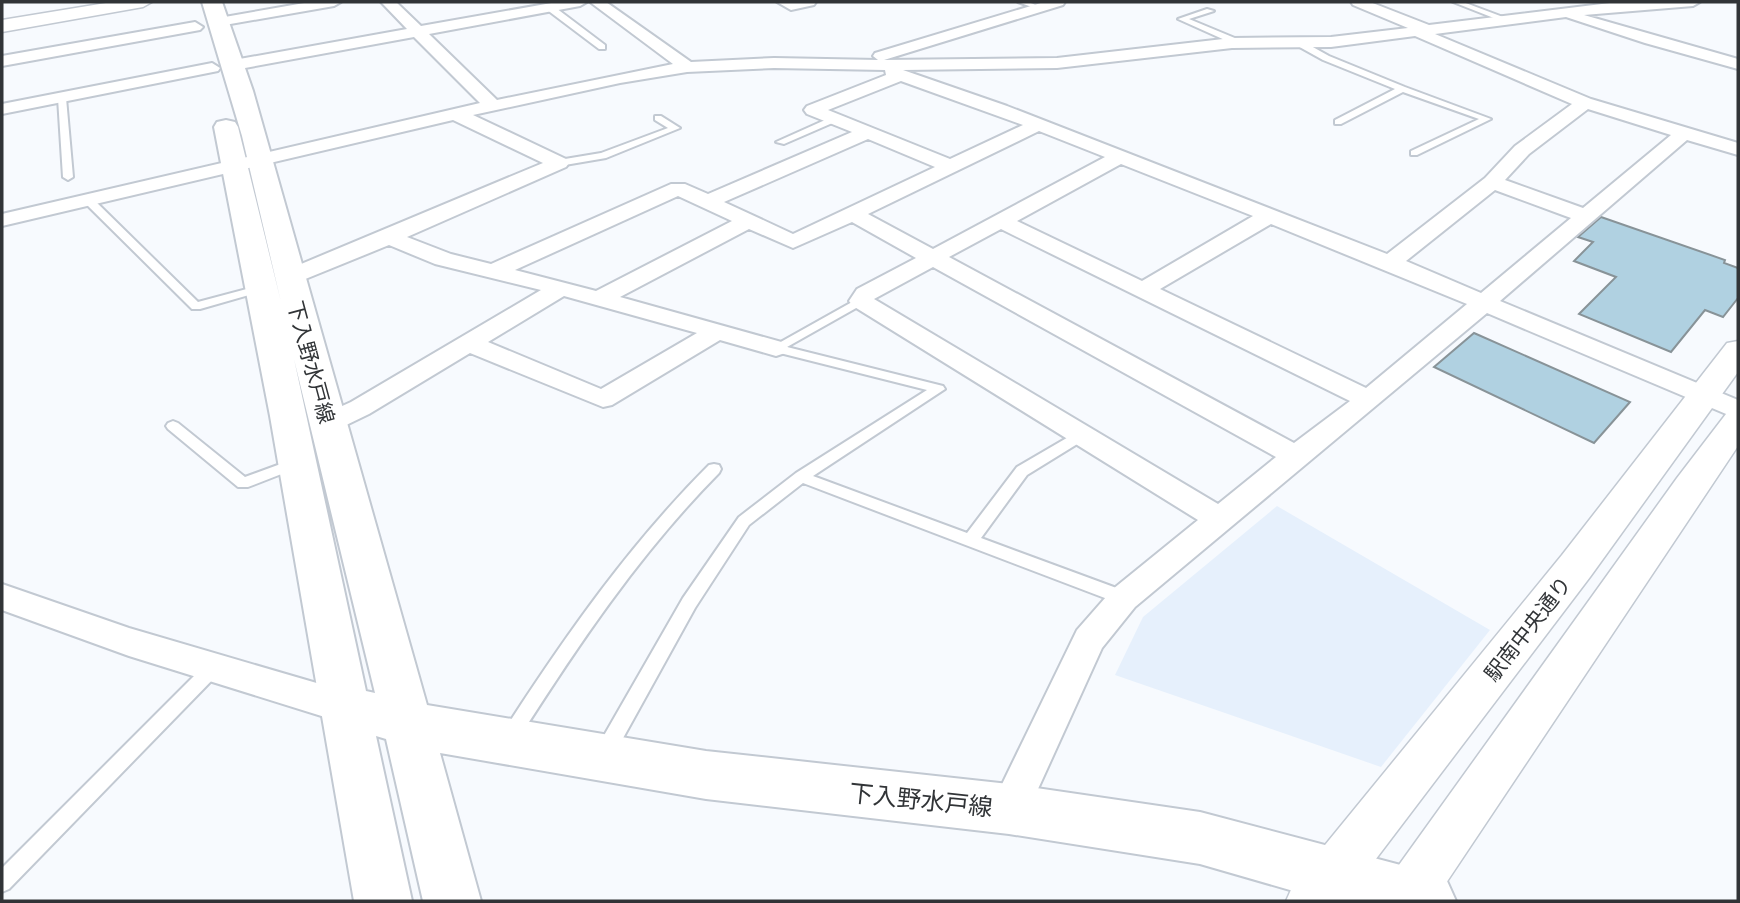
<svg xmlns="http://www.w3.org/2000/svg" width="1740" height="903" font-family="Barlow,'Noto Sans JP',sans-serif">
	<rect width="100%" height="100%" fill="#f7fafe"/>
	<path fill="#e6f0fc" d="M1277,506L1490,630L1381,767L1115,675L1143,617Z"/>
	<path fill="#b0d1e1" stroke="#889398" stroke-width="2" d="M1601,217L1725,260L1724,263L1738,268V298L1723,317L1705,310L1671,352L1579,314L1616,277L1574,261L1593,242L1578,237Z
		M1474,333L1630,402L1594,443L1434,367Z"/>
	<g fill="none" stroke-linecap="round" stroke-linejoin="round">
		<g stroke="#c2c9d2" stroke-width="4">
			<path id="service" d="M1018,2H1028L1044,8L1040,10Z
				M1453,2H1463L1511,20L1504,22Z
				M1687,2H1696L1692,4Z
				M546,5H552L605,45V49H599L546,9Z
				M1207,9L1214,11L1189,19L1242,41V45H1236L1178,19Z
				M1296,41H1302L1329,56L1405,87L1491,119L1417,155H1411V151L1479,119L1403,92L1341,124H1335V120L1395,89L1323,60L1296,45Z
				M62,95L66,98L73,177L68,180L63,177L58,98Z
				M655,116H661L680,128L606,158L559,166L554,163L559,160L601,153L668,128L655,120Z
				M834,116L838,119L837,121L784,144L776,142Z
				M88,197L92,198L198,302L262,285L268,288L266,290L200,309H192L84,202L83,200Z
				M861,297L867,301L865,303L787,347L943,386L945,389L813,476L967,533L1017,467L1077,432H1087L1089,435L1087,438L1027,475L981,538L1130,593L1132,598L1130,603L1124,604L1118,603L803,483L749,525L695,608L612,758L605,760L598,758L596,752L598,746L683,598L739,517L796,473L927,390L772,351L770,348Z
				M173,421L178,423L245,477L297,458L304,463L302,466L248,487H238L168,429L166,426L168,423Z
				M714,464L719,465L721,469L719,473C640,553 578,645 517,741L511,743L505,741L502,735L505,729C566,635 629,545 709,465Z
				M212,662L218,664L221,669L218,674L9,889L2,892V868L206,664Z"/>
		</g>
		<g stroke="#c2c9d2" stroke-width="4">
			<path id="minor" d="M310,2H341L334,6L219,26L212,22L219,18Z
				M381,2H396L421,26L557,2H587L580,6L429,34L497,100L673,64L590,2H606L691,62L774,58L878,60L873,56L875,53L1044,2H1065L1063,5L884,60L1057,58L1232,38L1331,37L1408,28L1353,5L1351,2H1370L1429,25L1610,3L1700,2L1693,6L1584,15L1738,59V69L1645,43L1566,17L1435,34L1591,99L1738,143V155L1687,140L1500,301L1738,400V419L1487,313L1135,607L1102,648L1023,822L1009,827L995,822L990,809L1077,630L1113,589L1198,520L853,306L849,301L857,289L916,258L852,222L793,248L749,229L620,297L785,343L788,348L785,353L776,356L720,340L612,405L603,407L470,353L369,414L338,429L328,432L318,429L314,423L318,417L351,402L541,290L435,264L389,245L298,282H282L279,277L282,272L543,163L453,120L2,226V214L480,103L414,37L234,70L226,65L234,60L407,29ZM1415,36L1572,104L1515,146L1485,178L1387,254L1007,106L903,70L1057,68L1232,48L1331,47ZM774,68L885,70L886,75L807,106L804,110L807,114L852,132L708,194L685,184H671L491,264L451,254L407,237L566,167L569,163L566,159L473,115L620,83L687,72ZM901,81L1023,125L950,159L828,110ZM1588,109L1671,135L1583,208L1505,180L1529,154ZM1039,131L1105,157L933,249L868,214ZM868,139L935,167L793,234L724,202ZM1121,164L1253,216L1142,281L1017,221ZM1495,190L1571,218L1481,293L1406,261ZM678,196L732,221L596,291L515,270ZM1271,224L1467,304L1366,388L1160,289ZM1001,229L1350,401L1294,443L949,257ZM933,267L1276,457L1218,504L874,299ZM564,296L697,333L601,389L488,342Z
				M777,2H816L814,5L791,10Z
				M195,22L203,27L200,30L2,66V56Z
				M212,63L220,68L218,71L2,114V104Z
				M2,584L129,628L344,691L357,696L362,707L357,718L344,723L129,656L2,610Z"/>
		</g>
		<g stroke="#c2c9d2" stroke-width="3">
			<path id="tertiary" d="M112,2H152L143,7L2,32V20Z
				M1738,341V372L1590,577L1344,901H1286L1294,883L1562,555L1727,343Z
				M1738,411V446L1434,901H1378L1386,883L1677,478L1726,414Z"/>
		</g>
		<g stroke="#c2c9d2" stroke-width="4">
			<path id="secondary" d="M202,2H222L253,91L427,705L706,751L1009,784L1200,812L1427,872L1447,881L1456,901H1328L1200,864L1009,834L706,799L440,753L481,901H423L386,739L376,736L412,901H354L270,416L214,127L217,122L226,120L235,122L238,127L281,302L242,136ZM294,359L375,693L366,691Z"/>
		</g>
		<use href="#service" fill="#fff" fill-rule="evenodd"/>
		<use href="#minor" fill="#fff" fill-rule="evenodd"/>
		<use href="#tertiary" fill="#fff" fill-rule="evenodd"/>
		<use href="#secondary" fill="#fff" fill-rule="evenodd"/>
	</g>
	<g text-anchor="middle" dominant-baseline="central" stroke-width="5" stroke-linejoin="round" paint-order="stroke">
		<g font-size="21" fill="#313437" stroke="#fff">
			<text transform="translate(312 362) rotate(75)">下入野水戸線</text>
			<text transform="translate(1527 628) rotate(-52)">駅南中央通り</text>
		</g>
		<g font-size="24" fill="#313437" stroke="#fff">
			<text transform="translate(921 799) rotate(6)">下入野水戸線</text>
		</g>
	</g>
	<rect width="1740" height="903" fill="none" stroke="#313437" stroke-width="7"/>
</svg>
